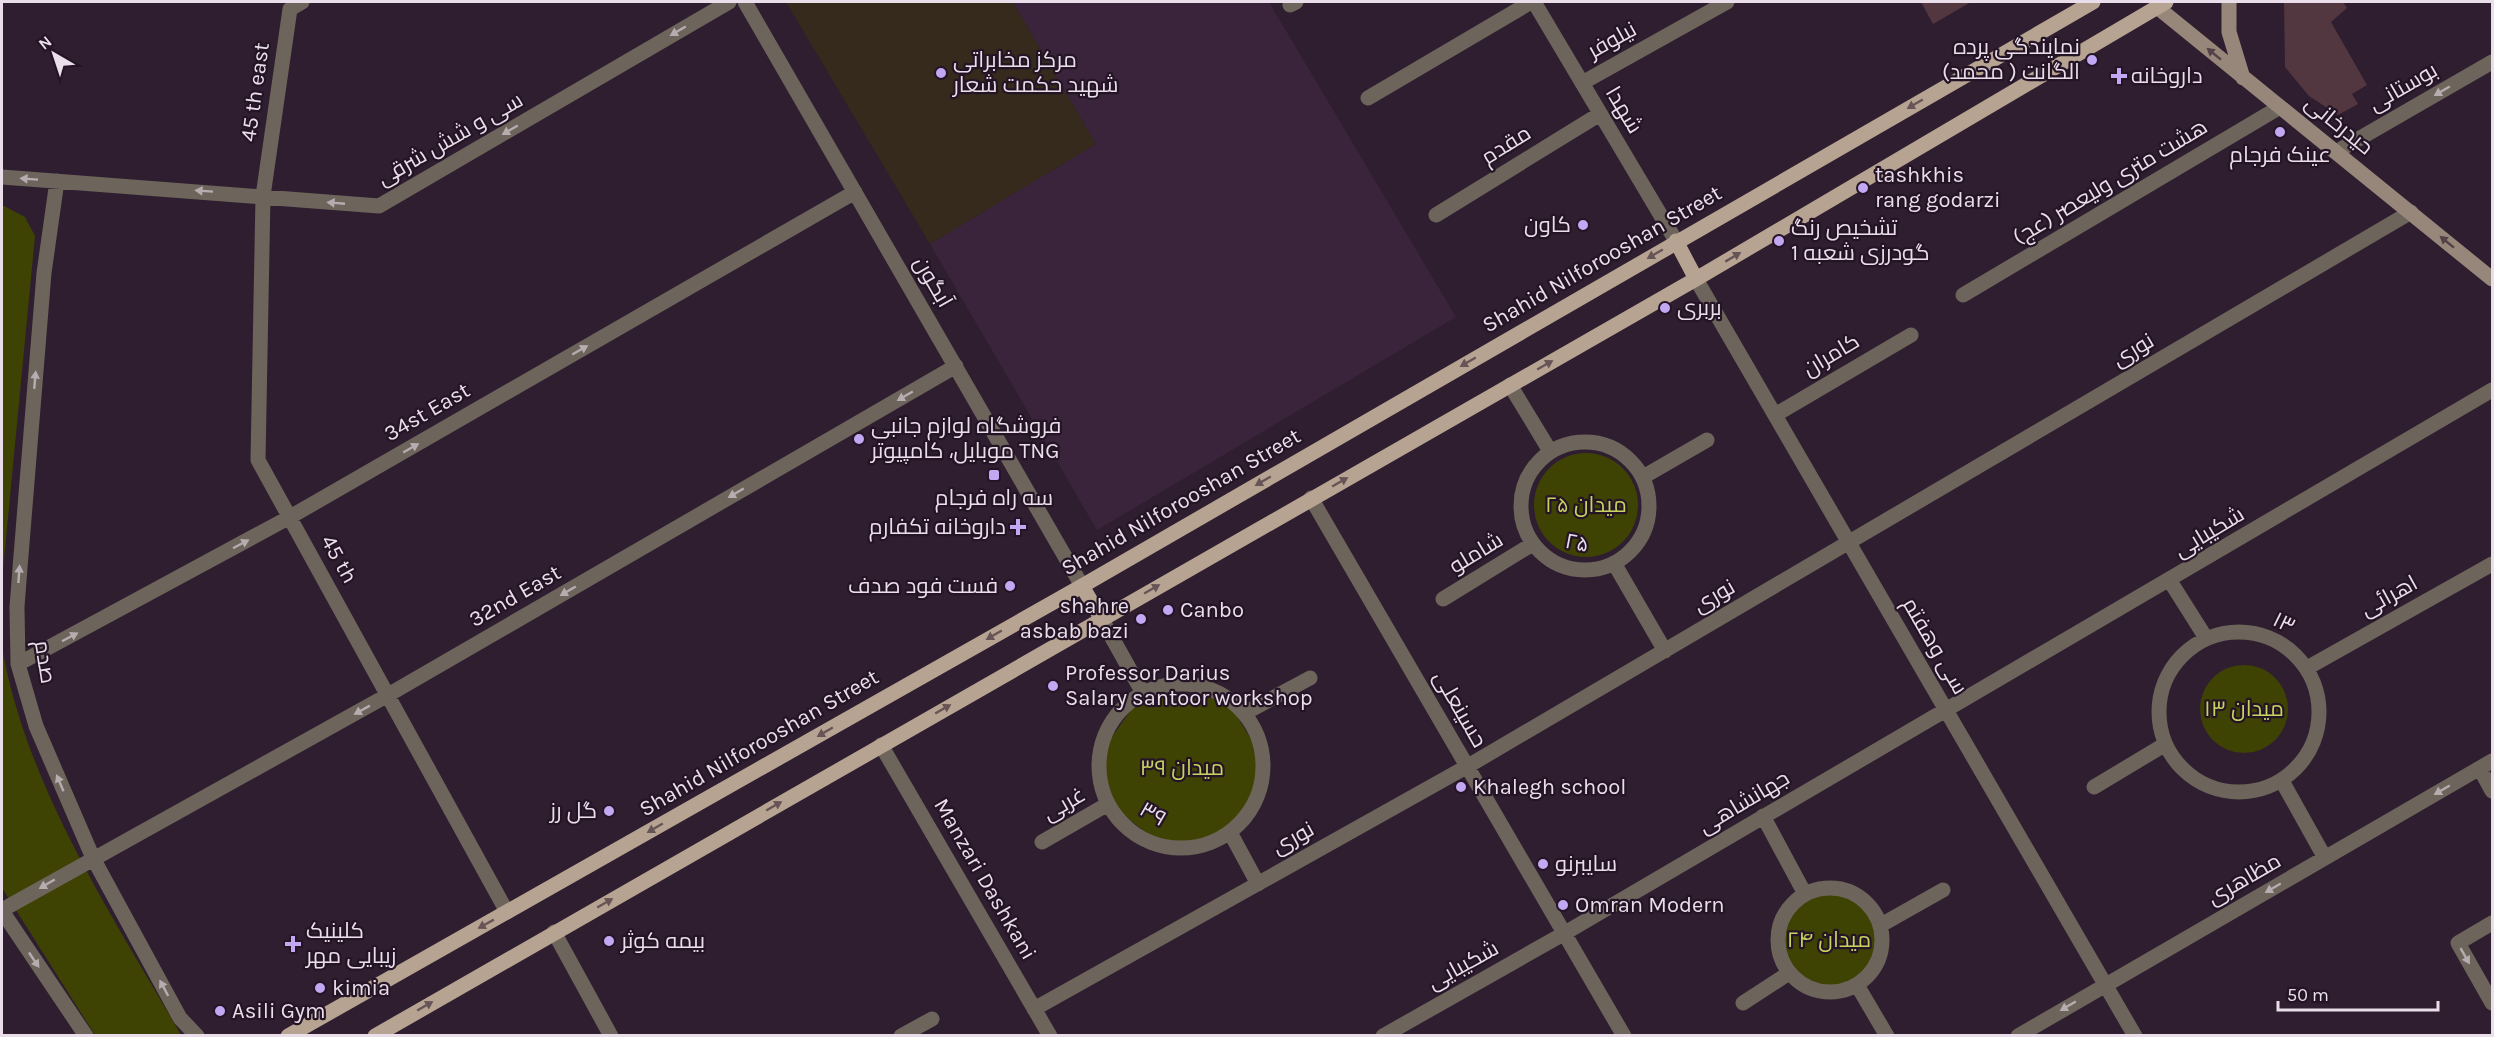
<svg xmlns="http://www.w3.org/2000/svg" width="2494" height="1037" font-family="Karla,Cairo,sans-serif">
	<rect width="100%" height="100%" fill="#2e1e2f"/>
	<path fill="#352a1b" d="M786,2H1013L1096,144L930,244Z"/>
	<path fill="#3a243b" d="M1013,2H1269L1456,317L1097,530L930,244L1096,144Z"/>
	<path fill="#3e4304" d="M2,205L25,217L35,236L2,580Z
		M1534 505a52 52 0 1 1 104 0a52 52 0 1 1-104 0Z
		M2,647C26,786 112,915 181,1035H95L2,888Z
		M2200 709a44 44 0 1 1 88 0a44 44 0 1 1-88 0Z
		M1143,693L1224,695L1263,759L1252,808L1208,842L1166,847L1108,804L1100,754Z
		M1780 939a49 49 0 1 1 98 0a49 49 0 1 1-98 0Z"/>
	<path fill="#523740" d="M1921,2H1971L1933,24Z
		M2284,2H2343L2347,8L2331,22L2367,85L2352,94L2358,104L2338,115L2309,96L2285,67Z"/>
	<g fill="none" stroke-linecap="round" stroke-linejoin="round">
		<path stroke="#6d645b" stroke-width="15" d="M302,2L290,9L263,196L258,460L507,912
			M745,2L1082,586
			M1534,2L1676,241
			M1290,5L1296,2
			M1582,83L1727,2
			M1368,98L1531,2
			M2336,152L2492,62
			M2,177L379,206L729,2
			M57,181L44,273L20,568L17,607L18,664L36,726L93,858L180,1018L197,1036
			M1436,215L1600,114
			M1696,279L2135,1036
			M1963,295L2280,107
			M1510,385L1550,451
			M1775,415L1911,335
			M1521 506a64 64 0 1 1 128 0a64 64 0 1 1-128 0Z
			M1643,477L1707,440
			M1311,498L1624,1036
			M1614,563L1665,651
			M2170,581L2206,638
			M1443,599L1531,545
			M1101,618L1143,693
			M2159 712a80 80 0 1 1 160 0a80 80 0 1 1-160 0Z
			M18,664L290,517L855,192
			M2307,668L2492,564
			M1099 766a82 82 0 1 1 164 0a82 82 0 1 1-164 0Z
			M1245,713L1310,678
			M881,745L1050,1036
			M2480,769L2492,791
			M2282,781L2325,858
			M2094,787L2164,745
			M1763,816L1805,894
			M1231,834L1258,884
			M1042,842L1108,804
			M1778 940a52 52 0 1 1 104 0a52 52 0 1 1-104 0Z
			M2,910L388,695L956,366
			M2,911L86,1036
			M2492,923L2458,943L2492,1003
			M1881,925L1943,890
			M554,932L611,1036
			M1857,985L1887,1036
			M1743,1003L1789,973
			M1034,1009L1468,766L2411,212
			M901,1036L932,1019
			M1383,1036L1565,933L2492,390
			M2018,1036L2492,761"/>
		<path stroke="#97877a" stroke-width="15" d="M2229,2V32L2243,78
			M2157,7L2492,279"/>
		<path stroke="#b7a391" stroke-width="15" d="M1676,241L1696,279
			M1082,586L1101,618
			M288,1036L1082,586L2093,2
			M375,1036L1696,279L2166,2"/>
	</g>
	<defs><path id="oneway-solid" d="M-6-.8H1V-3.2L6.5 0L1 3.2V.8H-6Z" transform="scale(1.5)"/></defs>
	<g fill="#b7adb1">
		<use href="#oneway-solid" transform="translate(678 31) rotate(150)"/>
		<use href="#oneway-solid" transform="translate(2442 91) rotate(150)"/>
		<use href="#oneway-solid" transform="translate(510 130) rotate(150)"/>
		<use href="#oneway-solid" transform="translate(29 179) rotate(-176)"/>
		<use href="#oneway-solid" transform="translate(204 191) rotate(-176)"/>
		<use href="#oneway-solid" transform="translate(336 203) rotate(-175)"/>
		<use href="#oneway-solid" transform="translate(580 350) rotate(-30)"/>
		<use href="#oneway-solid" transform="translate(35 380) rotate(-85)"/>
		<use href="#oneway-solid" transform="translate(905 396) rotate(150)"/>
		<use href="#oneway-solid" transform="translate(411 448) rotate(-30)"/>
		<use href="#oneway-solid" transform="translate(736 493) rotate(150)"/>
		<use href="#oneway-solid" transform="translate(241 544) rotate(-28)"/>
		<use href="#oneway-solid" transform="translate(19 574) rotate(-86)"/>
		<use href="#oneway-solid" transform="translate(568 591) rotate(150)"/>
		<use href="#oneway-solid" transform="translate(70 637) rotate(-28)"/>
		<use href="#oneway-solid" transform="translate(362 710) rotate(151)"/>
		<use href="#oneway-solid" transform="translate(60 783) rotate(-113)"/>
		<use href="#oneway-solid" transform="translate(2442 790) rotate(150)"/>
		<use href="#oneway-solid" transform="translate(47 884) rotate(150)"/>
		<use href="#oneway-solid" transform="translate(2273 888) rotate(150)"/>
		<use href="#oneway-solid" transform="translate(2465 956) rotate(60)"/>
		<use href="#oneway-solid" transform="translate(34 960) rotate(56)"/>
		<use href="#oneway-solid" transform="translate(164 988) rotate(-118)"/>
		<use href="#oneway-solid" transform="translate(2068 1006) rotate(150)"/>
	</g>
	<g fill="#524248">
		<use href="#oneway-solid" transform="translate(2214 54) rotate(-141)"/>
		<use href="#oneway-solid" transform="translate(2447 242) rotate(-141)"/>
	</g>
	<g fill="#665456">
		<use href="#oneway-solid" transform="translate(1915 104) rotate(150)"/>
		<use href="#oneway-solid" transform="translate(1655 254) rotate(150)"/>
		<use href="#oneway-solid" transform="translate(1733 257) rotate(-31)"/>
		<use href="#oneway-solid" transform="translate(1468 362) rotate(150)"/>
		<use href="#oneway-solid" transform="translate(1545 365) rotate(-30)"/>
		<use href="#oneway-solid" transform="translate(1263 481) rotate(150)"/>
		<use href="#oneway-solid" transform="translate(1340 482) rotate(-30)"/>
		<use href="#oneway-solid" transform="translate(1152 589) rotate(-30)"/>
		<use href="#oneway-solid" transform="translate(994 635) rotate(150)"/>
		<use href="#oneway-solid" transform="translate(943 709) rotate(-30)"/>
		<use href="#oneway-solid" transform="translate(825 732) rotate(150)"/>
		<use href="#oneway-solid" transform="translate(774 806) rotate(-30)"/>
		<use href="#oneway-solid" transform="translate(655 828) rotate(150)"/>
		<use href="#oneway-solid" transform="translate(605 903) rotate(-30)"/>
		<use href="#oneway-solid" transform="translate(486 924) rotate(151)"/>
		<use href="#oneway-solid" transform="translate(425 1006) rotate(-30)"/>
	</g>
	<g fill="#c2a7f2" stroke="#241426" stroke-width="2">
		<circle cx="2092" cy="60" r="6"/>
		<circle cx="941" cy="73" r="6"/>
		<path d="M2116 67h6v6h6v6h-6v6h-6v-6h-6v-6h6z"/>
		<circle cx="2280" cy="132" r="6"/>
		<circle cx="1863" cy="188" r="6"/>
		<circle cx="1583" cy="225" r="6"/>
		<circle cx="1779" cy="241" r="6"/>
		<circle cx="1665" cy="308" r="6"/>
		<circle cx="859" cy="439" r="6"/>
		<rect x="988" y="469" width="12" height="12" rx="3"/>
		<path d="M1015 518h6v6h6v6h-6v6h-6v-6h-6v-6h6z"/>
		<circle cx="1010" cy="586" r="6"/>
		<circle cx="1168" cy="610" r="6"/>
		<circle cx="1141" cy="619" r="6"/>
		<circle cx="1053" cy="686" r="6"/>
		<circle cx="1461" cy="787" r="6"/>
		<circle cx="609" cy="811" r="6"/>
		<circle cx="1543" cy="864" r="6"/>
		<circle cx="1563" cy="905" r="6"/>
		<circle cx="609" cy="941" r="6"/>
		<path d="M290 935h6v6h6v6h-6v6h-6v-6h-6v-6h6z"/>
		<circle cx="320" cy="988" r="6"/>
		<circle cx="220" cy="1011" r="6"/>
	</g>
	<g text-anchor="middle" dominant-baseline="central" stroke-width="4.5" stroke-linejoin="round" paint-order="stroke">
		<g font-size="22" fill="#e9deea" stroke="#241426">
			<text transform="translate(1612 40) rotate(-29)">نیلوفر</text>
			<text transform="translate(2403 87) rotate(-30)">بوستانی</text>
			<text transform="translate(255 92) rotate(-82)">45 th east</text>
			<text transform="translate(1624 110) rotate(59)">شهدا</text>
			<text transform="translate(2339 125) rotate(39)">حیدرخانی</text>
			<text transform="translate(450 139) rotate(-30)">سی و شش شرقی</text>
			<text transform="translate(1506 145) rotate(-32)">مقدم</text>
			<text transform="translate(2110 182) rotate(-31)">هشت متری ولیعصر (عج)</text>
			<text transform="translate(1602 259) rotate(-30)">Shahid Nilforooshan Street</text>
			<text transform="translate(933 282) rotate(60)">آبگون</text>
			<text transform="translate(2133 350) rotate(-31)">نوری</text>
			<text transform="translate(1831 355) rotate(-31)">کامران</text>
			<text transform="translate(427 412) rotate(-30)">34st East</text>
			<text transform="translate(1181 502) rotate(-30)">Shahid Nilforooshan Street</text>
			<text transform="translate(2209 532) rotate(-31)">شکیبایی</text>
			<text transform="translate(1577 543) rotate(11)">۲۵</text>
			<text transform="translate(1476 553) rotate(-31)">شاملو</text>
			<text transform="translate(339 559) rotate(61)">45 th</text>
			<text transform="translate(515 596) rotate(-30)">32nd East</text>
			<text transform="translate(1714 596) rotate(-30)">نوری</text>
			<text transform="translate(2389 596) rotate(-29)">اهرائی</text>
			<text transform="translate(2284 623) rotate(26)">۱۳</text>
			<text transform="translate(1935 646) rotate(60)">سی وهفتم</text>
			<text transform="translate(45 662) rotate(81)">صدم</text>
			<text transform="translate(1460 709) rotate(60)">حسینعلی</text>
			<text transform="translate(759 743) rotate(-30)">Shahid Nilforooshan Street</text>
			<text transform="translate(1744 802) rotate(-31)">جهانشاهی</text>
			<text transform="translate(1064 804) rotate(-30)">غربی</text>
			<text transform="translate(1153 814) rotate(30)">۳۹</text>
			<text transform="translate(1293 838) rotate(-29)">نوری</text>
			<text transform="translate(985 879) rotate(60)">Manzari Dashkani</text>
			<text transform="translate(2244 879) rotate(-30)">مظاهری</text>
			<text transform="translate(1463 965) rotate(-29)">شکیبایی</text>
		</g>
		<g font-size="22" fill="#e9deea" stroke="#241426" text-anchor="start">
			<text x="2080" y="47" text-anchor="end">نمایندگی پرده<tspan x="2080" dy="25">الگانت ( محمد)</tspan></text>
			<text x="953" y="60">مرکز مخابراتی<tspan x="953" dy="25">شهید حکمت شعار</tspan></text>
			<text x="2131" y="76">داروخانه</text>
			<text x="2280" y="155" text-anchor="middle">عینک فرجام</text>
			<text x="1875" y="175">tashkhis<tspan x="1875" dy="25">rang godarzi</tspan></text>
			<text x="1571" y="225" text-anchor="end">کاون</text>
			<text x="1791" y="228">تشخیص رنگ<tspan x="1791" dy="25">گودرزی شعبه 1</tspan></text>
			<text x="1677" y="308">بربری</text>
			<text x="871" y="426">فروشگاه لوازم جانبی<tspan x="871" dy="25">موبایل، کامپيوتر TNG</tspan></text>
			<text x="994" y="498" text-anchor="middle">سه راه فرجام</text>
			<text x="1006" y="527" text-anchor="end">داروخانه تکفارم</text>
			<text x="998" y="586" text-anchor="end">فست فود صدف</text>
			<text x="1129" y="606" text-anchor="end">shahre<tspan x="1129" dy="25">asbab bazi</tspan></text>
			<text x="1180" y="610">Canbo</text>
			<text x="1065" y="673">Professor Darius<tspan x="1065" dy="25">Salary santoor workshop</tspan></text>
			<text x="1473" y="787">Khalegh school</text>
			<text x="597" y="811" text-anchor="end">گل رز</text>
			<text x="1555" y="864">سایبرنو</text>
			<text x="1575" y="905">Omran Modern</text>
			<text x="306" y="931">کلینیک<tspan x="306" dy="25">زیبایی مهر</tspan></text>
			<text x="621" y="941">بیمه کوثر</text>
			<text x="332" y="988">kimia</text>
			<text x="232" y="1011">Asili Gym</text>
		</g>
		<g font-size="22" fill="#c7d261" stroke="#241426">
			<text x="1586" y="505">میدان ۲۵</text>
			<text x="2244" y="709">میدان ۱۳</text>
			<text x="1182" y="768">میدان ۳۹</text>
			<text x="1829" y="940">میدان ۲۴</text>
		</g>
	</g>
	<rect width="2494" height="1037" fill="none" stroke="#e9deea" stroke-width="6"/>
	<g transform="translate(54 54) rotate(321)" stroke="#241426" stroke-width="4.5" paint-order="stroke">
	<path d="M0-4.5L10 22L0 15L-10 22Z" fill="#e9deea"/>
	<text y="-9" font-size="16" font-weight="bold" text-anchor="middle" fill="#e9deea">N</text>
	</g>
	<path d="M2278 1001v9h160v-9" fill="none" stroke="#e9deea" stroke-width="3"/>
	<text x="2287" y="1001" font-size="18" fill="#e9deea" stroke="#241426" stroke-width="4.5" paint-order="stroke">50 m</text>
</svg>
